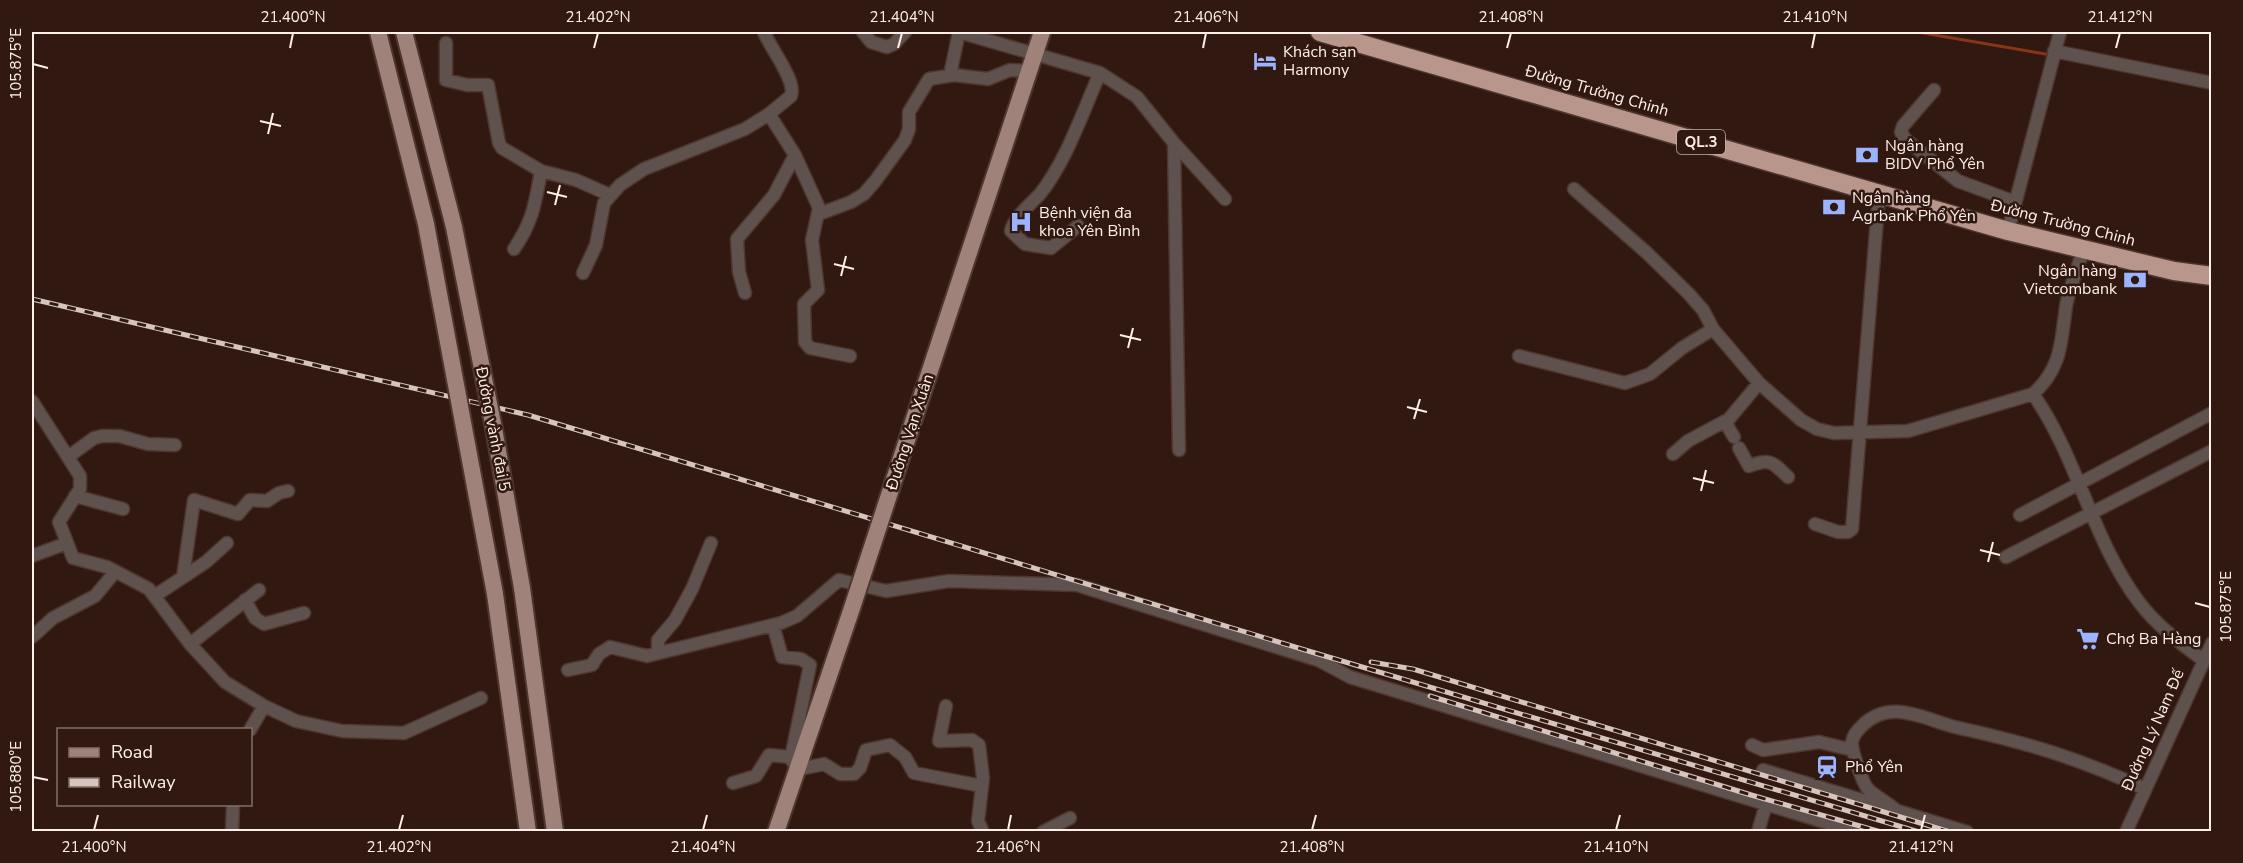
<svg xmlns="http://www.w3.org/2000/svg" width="2243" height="863" font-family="'Nunito Sans',sans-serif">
	<rect width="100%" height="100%" fill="#311810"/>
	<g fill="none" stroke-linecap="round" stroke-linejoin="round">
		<path stroke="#893518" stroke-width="3" d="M1917,32L2051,55"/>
		<g stroke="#4e362f" stroke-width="15">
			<path id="minor" d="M863,32L871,42L887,47L894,44L905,32
				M959,32L1100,73L1137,97L1174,143L1225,199
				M446,43V80L467,85H488L499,143L502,148L541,171L576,180L610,195
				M2054,51L2212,83
				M950,75L959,32
				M1934,90L1903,126L1901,132L1906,140L1958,181L2015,202
				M769,114L795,155L819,208L812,240L818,290L804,304L805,342L810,348L850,356
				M1174,143L1179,450
				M1574,189L1647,253L1688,293L1703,310L1713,329L1759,383L1801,420L1817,429L1834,433L1908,431L2033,394C2062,368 2061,342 2066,306C2070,286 2078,267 2084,248
				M819,214L851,202L864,194L876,180L905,140L909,129V112L929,79L954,75L988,79L1010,70L1029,71
				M1078,226L1051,248L1025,244L1011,231C1014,217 1031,204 1040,194C1066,162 1083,111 1100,73
				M2008,231L2060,32
				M514,249C533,221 535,204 541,171
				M583,273L596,245L604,203L620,185L644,169L745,129L769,114L791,96C797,81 770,48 764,32
				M745,293L739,272L737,239L774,195L795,155
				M1519,356L1625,383L1650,374L1682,348L1713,329
				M2033,394C2078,458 2092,540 2139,602C2156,625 2180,643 2203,660
				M32,401L80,476V489L59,522L73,558L107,567L149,589L190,644L225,682L264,706L296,721L342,731L404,733L481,698
				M1725,422L1734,437
				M1739,448L1749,466C1771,458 1772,462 1788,477
				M1673,454L1688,441L1729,419L1759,383
				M68,457L94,438L102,436H119L148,444L175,445
				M75,496L123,509
				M2020,515L2212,413
				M1815,524L1838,532H1848L1852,529L1879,194
				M32,556L67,543
				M2006,557L2212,451
				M183,577L194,500L238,514L250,500L267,501L279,493L288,491
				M156,595L206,562L227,543
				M245,600L255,618L264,624L304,613
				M773,625L782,657L801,659L810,665L792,753V761H796
				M32,637L53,618L95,596L115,572
				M190,644L259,590
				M658,653V640L675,620L692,589L711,543
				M568,670L592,665L599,654L610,647L647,656L781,623L797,616L839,580L886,591L949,581L1077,585L1318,660L1350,677L1857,832
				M946,706L939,741L972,740L979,745L983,778L978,821L983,832
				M250,730L264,706
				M1752,745L1763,750L1819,742L1853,750
				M795,770L824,764L840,774H854L860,768L866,750L890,745L905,757L914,773L982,786
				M1763,770L1967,832
				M733,783L756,776L769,755L791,757
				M1897,811C1888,803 1876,797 1868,789C1863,784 1851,749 1852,742C1853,735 1857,731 1861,727C1890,696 1927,721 1959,728C2028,743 2081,759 2145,789
				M232,832L233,804
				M1043,832L1070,818
				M1758,832L1766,804
				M2126,832L2212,643"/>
		</g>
		<g stroke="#4e362f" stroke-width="20">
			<path id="major" d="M910,431L1042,32
				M522,588L555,832
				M495,594L528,832
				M776,832L852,608"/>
		</g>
		<g stroke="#4e362f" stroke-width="21">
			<path id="highway" d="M1320,32L2008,231L2174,271L2212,276"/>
		</g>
		<use href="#minor" stroke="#5f514d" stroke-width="12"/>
		<use href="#major" stroke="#9f837a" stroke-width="16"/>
		<use href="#highway" stroke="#b8968c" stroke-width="18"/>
		<g stroke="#d6c5bf" stroke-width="5">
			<path id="rail" d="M32,299L528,415L1315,653L1919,832
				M1371,662L1413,669L1950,832
				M1430,696L1751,795L1881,832"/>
		</g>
		<use href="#rail" stroke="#311810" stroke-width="3" stroke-dasharray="9" stroke-linecap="butt"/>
		<g stroke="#4e362f" stroke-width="20" stroke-linecap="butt">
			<path id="major-bridge" d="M378,32L426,224L495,594
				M404,32L454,227L495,434L522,588
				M852,608L910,431"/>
		</g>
		<use href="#major-bridge" stroke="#9f837a" stroke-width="16"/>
	</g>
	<path fill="none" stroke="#feefea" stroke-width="2" d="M290,48L293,33M594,48L598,33M898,48L902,33M1203,48L1206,33M1507,48L1511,33M1812,48L1815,33M2116,48L2120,33M33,64L48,68M260,121L281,126M268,134L273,113M547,192L567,197M555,205L560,185M834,264L854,269M841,276L846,256M1120,335L1141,340M1128,348L1133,328M1407,407L1427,412M1414,419L1420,399M1693,478L1714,483M1701,491L1706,470M1980,550L2000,555M1988,562L1993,542M2195,603L2210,607M33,777L48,780M94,830L98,815M399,830L403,815M703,830L707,815M1008,830L1011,815M1312,830L1316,815M1616,830L1620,815M1921,830L1925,815"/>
	<defs>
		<g id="hotel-bare" transform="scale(1.8)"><path d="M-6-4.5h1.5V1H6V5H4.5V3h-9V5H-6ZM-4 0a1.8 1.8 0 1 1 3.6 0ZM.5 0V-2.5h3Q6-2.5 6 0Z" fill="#9cb4fd" stroke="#311810" stroke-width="2.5" paint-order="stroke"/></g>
		<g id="bank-bare" transform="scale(1.8)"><path d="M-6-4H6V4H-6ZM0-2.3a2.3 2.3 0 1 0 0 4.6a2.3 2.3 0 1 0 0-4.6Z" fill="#9cb4fd" stroke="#311810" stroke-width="2.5" paint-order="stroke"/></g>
		<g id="hospital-bare" transform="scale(1.8)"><path d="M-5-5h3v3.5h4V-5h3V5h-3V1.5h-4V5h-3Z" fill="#9cb4fd" stroke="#311810" stroke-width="2.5" paint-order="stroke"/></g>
		<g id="supermarket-bare" transform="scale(1.8)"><path d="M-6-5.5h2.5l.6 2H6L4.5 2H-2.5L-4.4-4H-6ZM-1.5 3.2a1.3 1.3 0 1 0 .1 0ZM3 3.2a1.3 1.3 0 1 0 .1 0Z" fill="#9cb4fd" stroke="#311810" stroke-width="2.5" paint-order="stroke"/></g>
		<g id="station-bare" transform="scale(1.8)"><path d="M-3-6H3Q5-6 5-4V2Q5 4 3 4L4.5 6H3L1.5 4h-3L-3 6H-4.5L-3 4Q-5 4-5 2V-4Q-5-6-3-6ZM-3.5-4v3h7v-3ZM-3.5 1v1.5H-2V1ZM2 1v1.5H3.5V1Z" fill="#9cb4fd" stroke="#311810" stroke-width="2.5" paint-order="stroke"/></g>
	</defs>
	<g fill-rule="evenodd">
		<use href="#hotel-bare" x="1265" y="61"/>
		<use href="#bank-bare" x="1867" y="155"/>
		<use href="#bank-bare" x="1834" y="207"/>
		<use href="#hospital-bare" x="1021" y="222"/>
		<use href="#bank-bare" x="2135" y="280"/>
		<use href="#supermarket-bare" x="2088" y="639"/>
		<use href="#station-bare" x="1827" y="767"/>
	</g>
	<g text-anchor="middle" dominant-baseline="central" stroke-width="5" stroke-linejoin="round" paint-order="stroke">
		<rect fill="#311810" stroke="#c0aea9" stroke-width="1.5" x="1677" y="130" width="48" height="24" rx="4.5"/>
		<g font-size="15" font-weight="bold" fill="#feefea">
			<text x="1701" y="142">QL.3</text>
		</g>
		<g font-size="16" fill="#feefea" stroke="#311810" text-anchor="start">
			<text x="1283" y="52">Khách sạn<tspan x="1283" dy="18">Harmony</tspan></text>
			<text x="1885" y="146">Ngân hàng<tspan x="1885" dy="18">BIDV Phổ Yên</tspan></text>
			<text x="1852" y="198">Ngân hàng<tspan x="1852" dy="18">Agrbank Phổ Yên</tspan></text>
			<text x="1039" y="213">Bệnh viện đa<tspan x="1039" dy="18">khoa Yên Bình</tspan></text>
			<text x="2117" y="271" text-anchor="end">Ngân hàng<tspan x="2117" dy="18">Vietcombank</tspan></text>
			<text x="2106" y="639">Chợ Ba Hàng</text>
			<text x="1845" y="767">Phổ Yên</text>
		</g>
		<g font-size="16" fill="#feefea" stroke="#311810">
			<text transform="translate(1597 91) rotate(16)">Đường Trường Chinh</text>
			<text transform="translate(2063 223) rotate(14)">Đường Trường Chinh</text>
			<text transform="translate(493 429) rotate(79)">Đường vành đai 5</text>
			<text transform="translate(910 432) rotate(-72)">Đường Vạn Xuân</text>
			<text transform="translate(2153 730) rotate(-66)">Đường Lý Nam Đế</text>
		</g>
	</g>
	<rect width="2243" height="863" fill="none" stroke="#311810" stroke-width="66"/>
	<rect x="57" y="728" width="195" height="78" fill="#311810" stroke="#836e67" stroke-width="1.5"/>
	<rect x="69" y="748" width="30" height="9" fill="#9f837a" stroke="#836e67" stroke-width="1.5"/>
	<text x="111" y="758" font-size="18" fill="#feefea">Road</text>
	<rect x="69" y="778" width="30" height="9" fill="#d6c5bf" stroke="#836e67" stroke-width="1.5"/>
	<text x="111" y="788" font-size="18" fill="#feefea">Railway</text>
	<rect x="33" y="33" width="2177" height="797" fill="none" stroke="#feefea" stroke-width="2"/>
	<g font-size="15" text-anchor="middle" fill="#feefea">
		<text x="293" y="22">21.400°N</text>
		<text x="598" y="22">21.402°N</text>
		<text x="902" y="22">21.404°N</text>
		<text x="1206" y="22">21.406°N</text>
		<text x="1511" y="22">21.408°N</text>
		<text x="1815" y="22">21.410°N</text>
		<text x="2120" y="22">21.412°N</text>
		<text transform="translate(16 64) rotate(-90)" y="5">105.875°E</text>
		<text transform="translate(2226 607) rotate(-90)" y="5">105.875°E</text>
		<text transform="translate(16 777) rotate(-90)" y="5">105.880°E</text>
		<text x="94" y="852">21.400°N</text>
		<text x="399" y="852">21.402°N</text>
		<text x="703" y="852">21.404°N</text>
		<text x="1008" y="852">21.406°N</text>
		<text x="1312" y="852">21.408°N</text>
		<text x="1616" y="852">21.410°N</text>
		<text x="1921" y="852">21.412°N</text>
	</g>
</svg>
